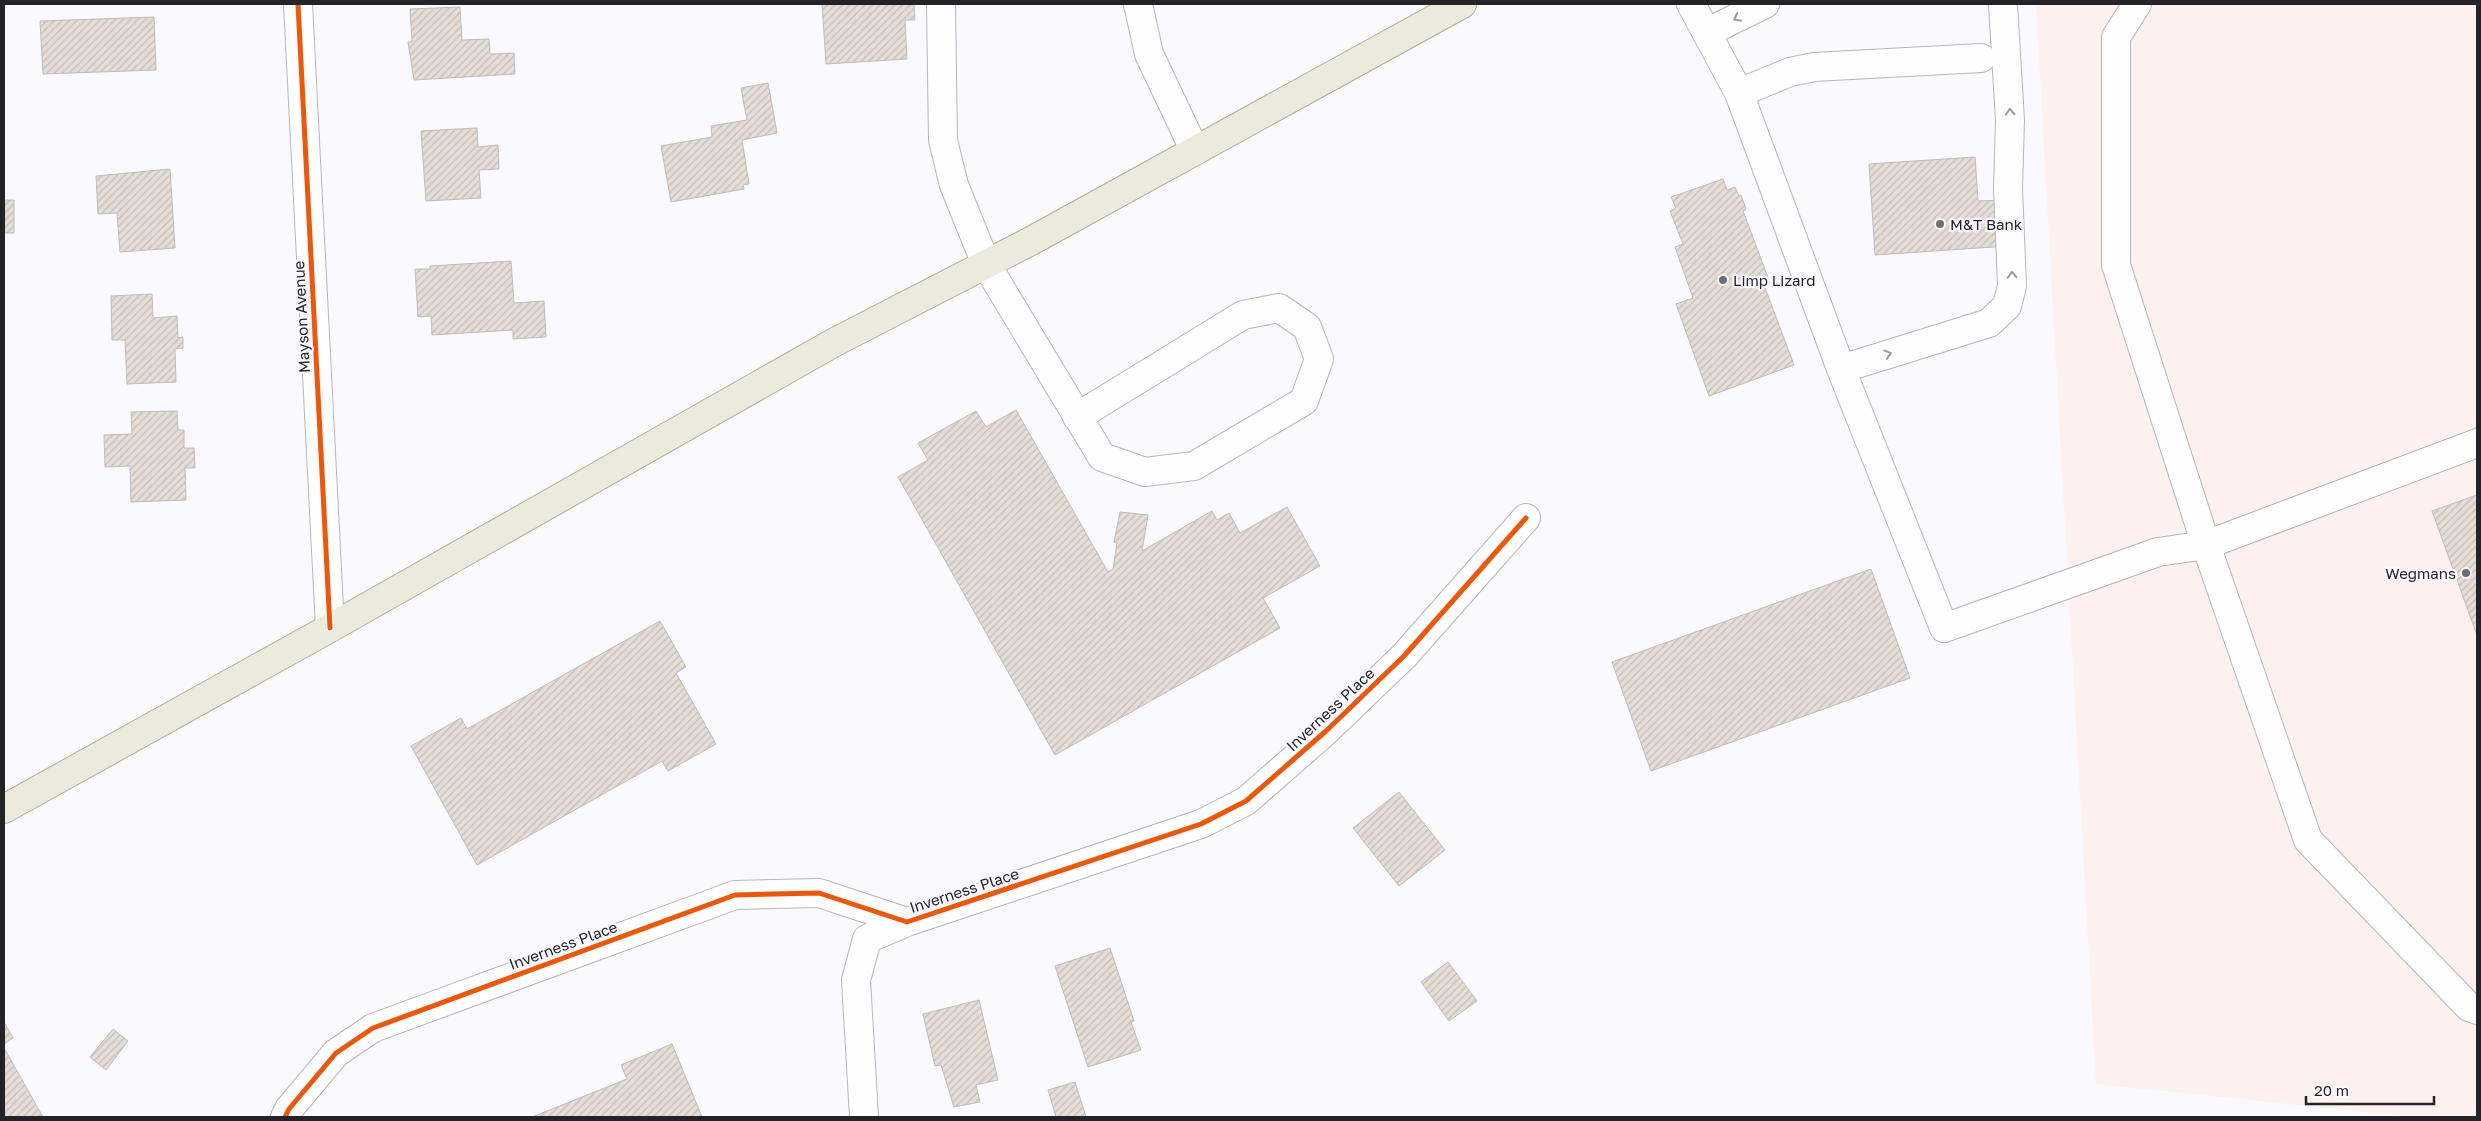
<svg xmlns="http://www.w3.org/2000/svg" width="2481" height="1121" font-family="'Golos Text',sans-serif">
	<defs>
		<pattern id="building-hatch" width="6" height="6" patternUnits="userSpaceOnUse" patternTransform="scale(1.25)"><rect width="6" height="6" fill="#e5ddd6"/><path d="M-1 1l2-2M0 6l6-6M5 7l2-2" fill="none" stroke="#c4beb8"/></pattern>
	</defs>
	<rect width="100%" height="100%" fill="#faf9fe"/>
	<path fill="#fcf1ee" d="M2036,4H2477V1117H2414L2096,1084Z"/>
	<path fill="url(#building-hatch)" stroke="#bebcbd" d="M822,4H914L915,20H905L907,59L826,64Z
		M460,7L462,40L489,39L490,54L514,53L515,74L414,80L408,42H412L410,9Z
		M154,17L156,70L43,74L40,21Z
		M768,83L777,133L742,140L749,184L743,185L744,189L671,202L661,146L712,137L711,126L747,120L741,88Z
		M477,128L478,147L498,145L499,169L479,170L481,198L426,201L421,131Z
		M1975,157L1978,201L2005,200L2008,246L1875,255L1869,164Z
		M170,169L175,248L120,252L117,213L98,214L96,176Z
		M1723,179L1727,190L1735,187L1739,196L1741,195L1746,209L1743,211L1770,283L1764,285L1794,365L1709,396L1676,304L1693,298L1675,247L1683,244L1670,211L1676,208L1671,197Z
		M4,200H14V233H4Z
		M511,261L514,303L544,301L546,337L513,339V330L432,335L431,316L418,317L415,269H430V266Z
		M152,294L153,318L177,316L178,338L183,337V348L175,349L176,382L127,384L125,340H112L111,296Z
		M1016,410L1108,572L1113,569L1117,543L1114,542L1120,512L1148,515L1142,551L1212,511L1217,520L1229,513L1240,533L1287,507L1320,566L1263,598L1280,628L1055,755L898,477L928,460L918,443L976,411L986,427Z
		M177,411L178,430H184V448H194L195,468H185L186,500L131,502L130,466L105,467L104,435L132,434L131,412Z
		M2477,495V635L2432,511Z
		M1871,569L1910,678L1651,771L1612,662Z
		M660,621L686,667L676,673L716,744L668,771L662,761L477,865L411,746L461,718L467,729Z
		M1399,792L1445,850L1399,886L1353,828Z
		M1110,948L1134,1021L1131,1022L1141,1050L1088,1067L1055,966Z
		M1448,962L1477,1001L1449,1021L1421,982Z
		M979,1000L998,1080L976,1085L980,1102L954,1107L941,1065L935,1066L923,1014Z
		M4,1022L13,1038L4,1044Z
		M113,1029L128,1041L106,1070L90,1057Z
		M672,1044L702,1117H532L627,1079L621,1065Z
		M4,1048L43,1117H4Z
		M1075,1082L1086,1117H1056L1048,1090Z"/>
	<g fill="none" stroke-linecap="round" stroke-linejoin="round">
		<g stroke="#b7b6ba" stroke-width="30">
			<path id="minor" d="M298,4L330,628
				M941,4L943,140L954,185L986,264L1102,457L1145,472L1194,466L1304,401L1319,359L1307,327L1279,308L1243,315L1077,417
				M1138,4L1149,54L1195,151
				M1691,4L1739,93L1841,369L1944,628L2158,552L2206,545L2477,443
				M2137,4L2116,37V265L2206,545L2308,840L2469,1007L2477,1010
				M1708,32L1765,4
				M1739,93L1790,72L1814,67L1981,58
				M1841,369L1989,323L2007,306L2012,286L2008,188L2010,120L2003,4
				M285,1117L289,1109L336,1053L373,1028L735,895L819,893L907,922L1201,824L1246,801L1326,731L1404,656L1526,518
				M864,1117L856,980L867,939L907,922"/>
		</g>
		<g stroke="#b2ad98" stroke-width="30">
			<path id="major" d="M4,809L330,628L835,342L1031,241L1462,4"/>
		</g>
		<use href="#minor" stroke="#fefeff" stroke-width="28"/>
		<use href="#major" stroke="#ece9dd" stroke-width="28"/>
		<g stroke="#f9f8ff" stroke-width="8">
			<path id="cycleway" d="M298,4L330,628
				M285,1117L289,1109L336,1053L373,1028L735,895L819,893L907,922L1201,824L1246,801L1326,731L1404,656L1526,518"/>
		</g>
		<use href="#cycleway" stroke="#e8590c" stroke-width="5"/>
	</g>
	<defs><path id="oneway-chevron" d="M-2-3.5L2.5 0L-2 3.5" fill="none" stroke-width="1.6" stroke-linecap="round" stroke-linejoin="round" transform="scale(1.25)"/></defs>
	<g stroke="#9c9c9e">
		<use href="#oneway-chevron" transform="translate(1737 18) rotate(153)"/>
		<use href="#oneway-chevron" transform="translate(2010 112) rotate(-93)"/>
		<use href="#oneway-chevron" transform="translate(2012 275) rotate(-93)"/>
		<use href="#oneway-chevron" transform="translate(1888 354) rotate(-17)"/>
	</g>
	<g fill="#6f6f73" stroke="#f9f8ff" stroke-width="2">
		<circle cx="1940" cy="224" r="5"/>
		<circle cx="1723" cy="280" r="5"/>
		<circle cx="2466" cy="573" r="5"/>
	</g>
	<g text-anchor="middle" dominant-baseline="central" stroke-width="4.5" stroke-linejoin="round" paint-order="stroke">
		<g font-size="15" fill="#242428" stroke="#f9f8ff" text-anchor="start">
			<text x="1950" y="224">M&amp;T Bank</text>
			<text x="1733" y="280">Limp Lizard</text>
			<text x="2456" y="573" text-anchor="end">Wegmans</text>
		</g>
		<g font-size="15" fill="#242428" stroke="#f9f8ff">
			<text transform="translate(301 317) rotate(-93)">Mayson Avenue</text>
			<text transform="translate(1330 709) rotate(-43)">Inverness Place</text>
			<text transform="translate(964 890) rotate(-18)">Inverness Place</text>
			<text transform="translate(563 945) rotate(-20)">Inverness Place</text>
		</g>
	</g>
	<rect width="2481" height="1121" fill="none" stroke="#242428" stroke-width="10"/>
	<path d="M2306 1096v8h128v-8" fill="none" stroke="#242428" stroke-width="2.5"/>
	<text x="2314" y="1096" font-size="15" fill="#242428" stroke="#f9f8ff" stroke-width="4" paint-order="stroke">20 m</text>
</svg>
